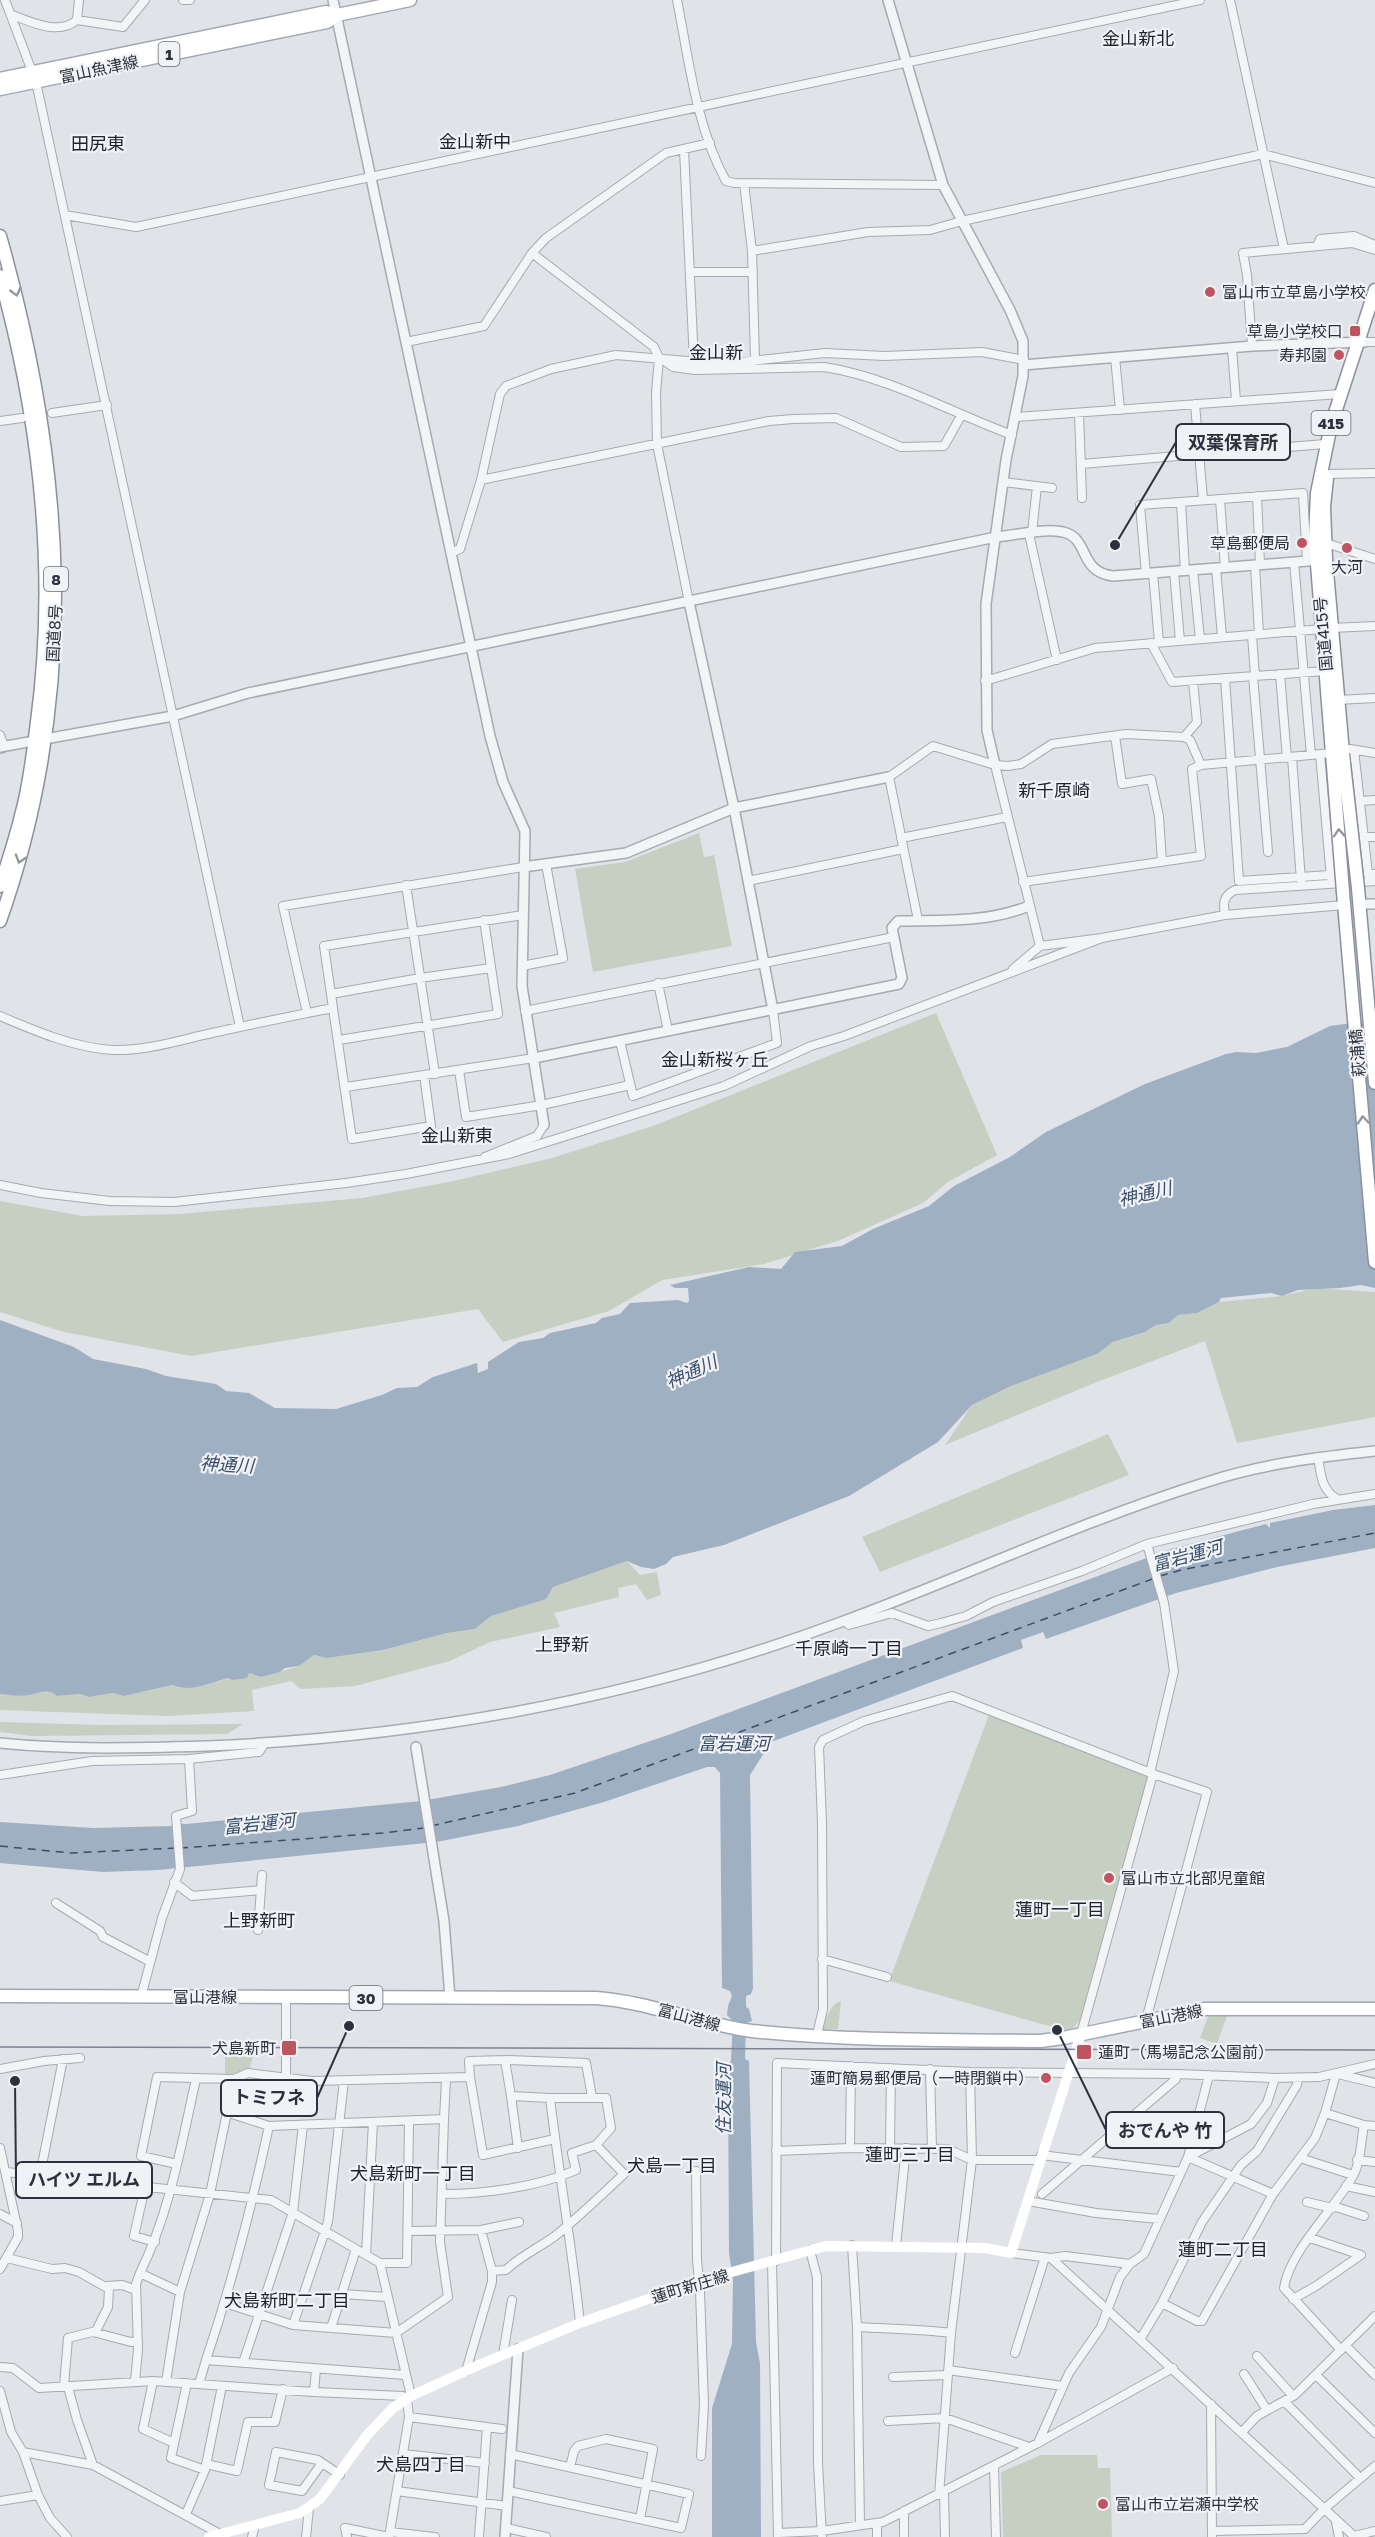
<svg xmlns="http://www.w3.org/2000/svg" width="1375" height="2537" font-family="'Golos Text','Noto Sans JP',sans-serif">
	<rect width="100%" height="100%" fill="#e0e3e8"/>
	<path fill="#c6d0c2" d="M699,833L704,857L714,855L732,946L593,972L575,869L625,862Z
		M936,1013L997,1155L948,1182L923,1203L840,1240L764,1264L662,1280L609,1311L503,1342L478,1309L191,1356L64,1332L0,1312V1201L83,1216L179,1214L362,1198L454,1181L552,1158L653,1126Z
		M1316,1288L1375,1292V1417L1237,1443L1205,1341L1097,1382L945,1445L972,1405L1011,1386L1097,1354L1113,1342L1145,1332L1156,1325L1169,1323L1178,1315L1197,1313L1219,1302L1282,1296Z
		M1108,1434L1129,1475L880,1572L862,1537Z
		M627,1561L640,1575L657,1572L661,1595L647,1600L636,1584L618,1588L619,1597L554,1613L560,1627L490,1642L450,1661L355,1686L301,1689L291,1681L252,1690L254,1711L167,1716L0,1710V1694C9,1695 21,1697 30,1695C40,1693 47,1688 57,1696L80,1694L89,1697L113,1693L124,1696L172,1685L179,1688L197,1687L249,1673L261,1677L280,1672L299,1666L314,1655L327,1658L383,1650L447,1633L475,1629L491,1616L553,1587Z
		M989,1715L1148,1775L1081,2019L1072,2029L1062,2031L1060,2027L1049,2026L889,1981Z
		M0,1722L102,1725L243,1724L227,1734L32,1736L0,1732Z
		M841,2001L838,2029H823L821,2026C829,2017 829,2005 841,2001Z
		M1228,2013L1217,2044L1200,2038L1209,2014Z
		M225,2056L253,2057L249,2070L225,2075Z
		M1041,2455H1097L1098,2468H1110L1112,2537H1003L1001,2472Z"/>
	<path fill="#9fb0c3" d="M1375,1020V1288L1361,1285L1340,1288L1298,1290L1282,1296L1271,1293L1221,1298L1219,1302L1197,1313L1178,1315L1169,1323L1156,1325L1145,1332L1113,1342L1097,1354L1011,1386L972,1405L938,1442L849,1496L724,1545L673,1557L666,1564L654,1569L641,1567L627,1561L553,1587L546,1599L491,1616L475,1629L447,1633L383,1650L327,1658L314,1655L299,1666L285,1668L280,1672L261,1677L249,1673L247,1678L233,1680L228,1678C210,1683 189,1693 172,1685L124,1696L113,1693L89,1697L80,1694L57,1696C47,1688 40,1693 30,1695C21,1697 9,1695 0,1694V1320L74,1347L93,1359L146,1369L166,1376L216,1384L226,1391L249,1393L275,1408L336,1409L382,1395L397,1388L417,1387L433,1377L477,1363L478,1373L488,1369V1362L519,1342L543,1338L550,1333L596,1323L602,1318L620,1314L630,1303L678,1300L687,1303L689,1301L688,1288H675L670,1285L749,1267L781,1269L795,1252L842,1246L873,1229L929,1206L954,1186L1010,1157L1046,1132L1145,1084L1226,1054L1236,1052L1256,1053L1287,1047L1330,1026Z
		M1375,1505V1548L1277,1567L1176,1593L1046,1639L1043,1632L1021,1640L1023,1648L771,1742L750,1775L753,1988L751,1994L746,1996V2007L749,2009L752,2021L746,2023L745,2059L749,2061L756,2342L760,2363L761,2537H712V2408L732,2344L733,2280L729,2253L728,2070L731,2060L733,2021L727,2015L728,2006L732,1996L730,1991L722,1988L720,1773L715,1767H707L604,1802L518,1826L436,1842L158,1870L103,1872L0,1863V1822L93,1828L171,1826L173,1823L186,1824L421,1801L501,1787L550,1775L671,1734L1171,1549L1266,1524L1270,1528V1523L1333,1510Z"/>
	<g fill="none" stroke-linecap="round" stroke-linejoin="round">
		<path stroke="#9fb0c3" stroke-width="2" d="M0,753L5,752"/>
		<path stroke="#3a4e6c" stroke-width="1.5" stroke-dasharray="8 6" stroke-linecap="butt" d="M1160,1576L1181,1570L1375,1533
			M431,1826L575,1793L1155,1578
			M0,1846L70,1853L176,1848
			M180,1848L383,1833L424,1828"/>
		<g stroke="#a6aab1" stroke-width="10">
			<path id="minor" d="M5,0L36,82L240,1027
				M183,0H190
				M677,0C689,60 696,127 726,181L734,183L943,185
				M1230,0L1284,249
				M12,15C32,22 58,36 77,20L123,27L145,0
				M77,20L79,0
				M684,149L694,362
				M744,183L752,251L755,359
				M65,215L136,227L1200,0
				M1317,246L1320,239L1354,236L1375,245
				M752,251L868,232L930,230L962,221L1263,154L1375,183
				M532,253L654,347L659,358L656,393L657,444L689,602
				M691,272H753
				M406,342L484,326L532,253L546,238L666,153L710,143
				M1365,342H1375
				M1252,346L1247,275L1243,253L1352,243L1375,250
				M1232,348L1236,401
				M1115,357L1120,410
				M663,360L673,367L695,370L824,367C889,377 950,412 1012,435
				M1195,404L1203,500
				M52,413L107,405
				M1079,413L1082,498
				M1016,417L1340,394
				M0,421L22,418
				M1081,464L1325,444
				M1328,474L1375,473
				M481,480L699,435L769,421L793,419L836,418L901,447L944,446L961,416
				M1003,482L1052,488
				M1257,496L1260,565
				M1220,499L1225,568
				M1181,502L1185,571
				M1032,533L1037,486
				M1029,534L1057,660
				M1326,543L1375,559
				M453,552L460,549L481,480L500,394L506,386L551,369L616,355L723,364L825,353L884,356L982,352L1024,360
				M1294,562L1311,755
				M1255,565L1259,634
				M1216,568L1222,637
				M1193,570L1200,639
				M1174,571L1180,641
				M1153,573L1159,642
				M1146,574L1140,505L1303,493L1307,561
				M1331,628L1375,626
				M1252,635L1255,676
				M1151,643L1172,682L1326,671
				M1280,674L1287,758
				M1253,676L1268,852
				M1225,678L1239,881L1330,875
				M985,681L1095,648L1322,629
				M1337,700L1375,698
				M0,735L4,746
				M1115,736L1122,784L1151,779L1159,816L1162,862
				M1184,737L1197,722L1193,681
				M1350,749L1375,753
				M1354,750L1368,874H1375
				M1320,754L1331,878
				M1292,757L1301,881
				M995,765L1040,946
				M1360,801L1375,800
				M1364,837H1375
				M901,838L1007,817
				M748,881L903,849
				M1023,882L1201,856L1192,769L1201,765
				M406,885L435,1074
				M1225,915C1223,903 1223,896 1235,890L1375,881
				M918,920L889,777L933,746L995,765L1008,766L1021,764L1052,744L1126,734L1184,737L1190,740L1201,765L1332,753
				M522,966L563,958L546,864
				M1013,969L1040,946L1102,938L1225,915L1345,905
				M658,983L668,1031
				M331,994L420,978L491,968
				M525,1011L894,937
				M307,1013L283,906L523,867
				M0,1016C35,1031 75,1048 113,1050C146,1051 180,1040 212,1033C252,1024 293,1016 333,1008
				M339,1040L498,1014L484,920
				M620,1041L633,1096L777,1043L773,1010
				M459,1070L466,1117L542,1105L630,1085
				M424,1075L431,1126L352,1139L324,946L523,915
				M346,1087L534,1058
				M485,1157L537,1136L544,1125
				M0,1185L41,1193L110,1201L174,1202L346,1183L406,1174L509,1154L724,1086L811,1046L844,1036L1102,938
				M1318,1457C1321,1475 1321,1489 1337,1499
				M1147,1544L1164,1603L1174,1671L1150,1773
				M845,1621L849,1625L892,1613L928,1626L941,1623L966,1616L993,1602L1082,1571L1147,1544L1313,1504L1375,1494
				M0,1775L92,1761L189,1759
				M174,1882L192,1896L261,1890
				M56,1903L100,1931L103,1937L149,1961
				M258,1930L262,1875
				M822,1959L887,1977
				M141,1997L162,1918L180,1869L176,1816L192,1811L189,1759L259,1752L265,1743
				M1081,2034L1153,1774
				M817,2035L823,2009L822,1822L819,1747L823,1740L864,1721L952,1696L1156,1775L1207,1792L1146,2020
				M505,2060L586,2063L592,2097
				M0,2069L44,2061L80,2058
				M930,2069L932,2149
				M1336,2074L1325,2113L1364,2125C1361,2140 1361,2161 1354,2174C1336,2208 1289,2251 1284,2288L1341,2350
				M1338,2074L1375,2083
				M470,2077L483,2155L555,2139
				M286,2078V1997
				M234,2079L248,2073L312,2081L470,2077L469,2061L505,2060L511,2096L550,2098C559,2173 572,2248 580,2323
				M511,2096L518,2148
				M550,2098H606L611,2128L596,2145
				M444,2119L446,2079
				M1364,2125L1375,2126
				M269,2126C252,2205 232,2283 206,2360L405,2375
				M0,2148L18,2231V2237L0,2269
				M850,2148L851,2066
				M890,2148L891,2068
				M776,2151L850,2148L948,2149L972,2160H1040
				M1041,2155L1181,2172
				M1188,2157L1251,2124L1267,2103L1275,2078
				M1188,2157L1273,2194
				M1300,2158L1353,2175
				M1357,2160L1375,2162
				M696,2171L697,2260L700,2291L704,2405L701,2456
				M6,2172L271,2200L380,2263L411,2396
				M40,2175L63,2059
				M1346,2186L1375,2192
				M145,2187L134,2236L155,2242
				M443,2194C484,2194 538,2187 576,2170L572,2153L596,2145L624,2174C601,2195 579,2217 555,2236C539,2248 520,2256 506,2270L492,2271V2282L466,2371
				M1042,2194L1176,2079L1177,2074L1275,2078L1319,2077L1375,2064
				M1028,2201L1096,2213L1159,2219
				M1307,2202L1332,2208
				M1333,2206L1364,2216
				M0,2214L17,2223
				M481,2230L492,2271
				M408,2231L481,2230L519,2222
				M852,2245L857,2327L860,2524
				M896,2246L906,2148
				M810,2250L817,2277L818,2463L822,2537
				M1011,2253L1051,2258L1355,2537
				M366,2255L373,2122
				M7,2258L52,2269L65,2268L79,2272L109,2289L108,2307L96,2331L68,2338L64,2386
				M1051,2258L1065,2256L1130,2264
				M776,2261L777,2063L970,2072L1177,2074
				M772,2262L778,2536
				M380,2263H407L409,2121
				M107,2286L122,2285L136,2290
				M180,2292L140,2273C170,2212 181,2146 196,2079
				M342,2294L387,2297
				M1293,2299L1316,2286L1361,2255L1310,2238
				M225,2303L293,2325L396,2333L448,2297L440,2242L444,2119L269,2126L226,2112
				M1162,2303L1197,2321H1202L1273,2194L1315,2138L1325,2113
				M293,2325L328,2222L344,2081
				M857,2327C889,2329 920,2329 951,2333
				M331,2328L356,2249
				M93,2332L131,2342L138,2341
				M1141,2338L1162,2303L1202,2222L1241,2165L1257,2151L1297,2085L1298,2078
				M1346,2346L1375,2375
				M1015,2353L1045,2257
				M503,2355L512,2300
				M1257,2356L1293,2396
				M243,2363L293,2212L303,2125
				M0,2367L13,2368L39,2388L153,2381L314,2392L403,2396L407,2399L409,2417L389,2537
				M948,2370L1063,2386
				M1244,2374L1267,2410
				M1316,2375L1375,2433
				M893,2377L948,2375
				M135,2381L138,2350L136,2284L140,2273
				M153,2381L143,2429L174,2443
				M166,2382L180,2292L210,2194L234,2079L157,2077L141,2156L177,2164
				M187,2383L171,2458L205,2470
				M199,2384L206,2360
				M68,2387L77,2420L93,2465
				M0,2391L11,2432L23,2452L38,2495L50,2518L67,2537
				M314,2392L316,2369
				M1284,2401L1360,2478
				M1211,2404L1212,2537
				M409,2417L502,2429
				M888,2421L945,2418L1029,2447
				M1242,2432L1257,2416L1295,2395L1375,2316
				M1038,2443L1069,2373L1101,2327L1120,2277L1130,2264L1144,2254L1188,2157L1209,2075
				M23,2452L93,2465L220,2534
				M403,2454L485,2463
				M322,2463L302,2491L269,2485L276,2452L318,2460L340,2475
				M206,2464L237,2471L248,2422H275L283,2389
				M994,2466L996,2537
				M570,2467L574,2451L578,2446L606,2439L653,2449L640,2519
				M397,2491L507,2506
				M508,2491L681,2528L689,2494L510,2454
				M944,2492L945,2537
				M939,2495L951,2333L972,2160L970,2072
				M0,2501L38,2495
				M186,2514L205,2470L222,2386
				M1336,2522L1339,2537
				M506,2528L546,2537
				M1212,2531L1305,2529L1324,2509L1375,2466
				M390,2532L435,2537
				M778,2533L822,2531L883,2522L1038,2443L1173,2368
				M1354,2536L1375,2531
				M252,2537L255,2525
				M306,2537L309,2508
				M347,2537L345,2528L389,2537
				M479,2537L487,2427
				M877,2537V2523
				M904,2537V2511"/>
		</g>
		<g stroke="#a6aab1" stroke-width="12">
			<path id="tertiary" d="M333,0L490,736L503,782L525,831L522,986L544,1125
				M888,0L943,185L1010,310L1023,341V376L1006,460L986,604L987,730L995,765
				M1023,365L1252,346L1365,342
				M689,602L734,808L773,1010
				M0,747L173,716L248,693L996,537C1017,535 1042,528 1063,532C1090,538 1078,572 1113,576L1321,560
				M523,867L626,853L734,808L889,777
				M1359,904H1375
				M534,1058L899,984L902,978L892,928L898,921C943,920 986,923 1029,906
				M0,1743C68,1750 138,1748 207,1746C424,1737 637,1698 841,1622C963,1577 1082,1521 1207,1482C1261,1464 1319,1457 1375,1451
				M416,1747L444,1921L450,1998
				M505,2537L518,2349"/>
		</g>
		<g stroke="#a1a7b2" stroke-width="15">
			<path id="primary" d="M0,79L326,12L337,15
				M0,89L327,22L337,15L410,0
				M0,1996L596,1998C650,2002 699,2024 752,2031C848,2041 944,2040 1040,2041L1063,2038L1205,2009H1375"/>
		</g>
		<g stroke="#8a909c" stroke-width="15">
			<path id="trunk" d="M0,236C65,466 81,692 0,921
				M0,276C40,421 57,573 37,722C33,752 30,783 22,812C16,837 8,862 0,886
				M1327,478L1324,507L1326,560L1344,764
				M1333,766L1315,539L1317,493L1331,425L1375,290
				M1358,888L1375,1083
				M1343,892L1375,1262"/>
		</g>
		<use href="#minor" stroke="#f3f4f6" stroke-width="8"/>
		<use href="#tertiary" stroke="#f3f4f6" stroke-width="9"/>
		<path stroke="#fff" stroke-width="10" d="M209,2537L300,2513L320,2499L368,2434L393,2408L411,2396L481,2364L580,2323L699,2281L826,2246L985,2248L1011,2253L1081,2034"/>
		<use href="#primary" stroke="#fff" stroke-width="12"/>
		<use href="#trunk" stroke="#fff" stroke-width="12"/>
		<path stroke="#7c828f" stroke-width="1.5" d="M0,2047L1375,2050"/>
		<g stroke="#8a909c" stroke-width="15" stroke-linecap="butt">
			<path id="trunk-bridge" d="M1344,764L1358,888
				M1333,766L1343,892"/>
		</g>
		<use href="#trunk-bridge" stroke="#fff" stroke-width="12"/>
	</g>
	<defs><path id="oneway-chevron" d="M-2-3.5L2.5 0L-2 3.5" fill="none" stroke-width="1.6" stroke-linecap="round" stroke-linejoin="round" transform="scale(1.5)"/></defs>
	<g stroke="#95989e">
		<use href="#oneway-chevron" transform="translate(16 292) rotate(75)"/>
		<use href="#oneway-chevron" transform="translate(1339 833) rotate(-94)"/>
		<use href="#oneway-chevron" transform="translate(20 859) rotate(107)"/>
		<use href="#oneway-chevron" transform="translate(1363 1120) rotate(-95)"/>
	</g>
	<g fill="#be5460" stroke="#f0f2f5" stroke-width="2">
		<circle cx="1210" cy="292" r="6"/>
		<rect x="1349" y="325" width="12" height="12" rx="3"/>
		<circle cx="1339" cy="355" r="6"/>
		<circle cx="1302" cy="543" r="6"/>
		<circle cx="1347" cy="548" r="6"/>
		<circle cx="1109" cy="1878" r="6"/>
		<rect x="281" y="2040" width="16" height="16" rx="3"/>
		<rect x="1076" y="2044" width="16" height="16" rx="3"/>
		<circle cx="1046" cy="2078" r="6"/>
		<circle cx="1103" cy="2504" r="6"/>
	</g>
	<g text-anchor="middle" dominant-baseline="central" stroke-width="4.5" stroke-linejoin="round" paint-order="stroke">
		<g fill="#f0f2f5" stroke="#666b74" stroke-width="1.5">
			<rect x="158.5" y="42" width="21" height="24" rx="4.5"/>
			<rect x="1311.5" y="411" width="39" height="24" rx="4.5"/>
			<rect x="44" y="567" width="24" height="24" rx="4.5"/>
			<rect x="349.5" y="1986" width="33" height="24" rx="4.5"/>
		</g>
		<g font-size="15" font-weight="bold" fill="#2b313d">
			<text x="169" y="54">1</text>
			<text x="1331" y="423">415</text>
			<text x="56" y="579">8</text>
			<text x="366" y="1998">30</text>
		</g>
		<g font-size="16" fill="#2b313d" stroke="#f0f2f5">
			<text transform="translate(99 69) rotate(-12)">富山魚津線</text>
			<text transform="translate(54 633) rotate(-87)">国道8号</text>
			<text transform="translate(1323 634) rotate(-95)">国道415号</text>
			<text transform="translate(1357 1053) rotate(-95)">萩浦橋</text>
			<text x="205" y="1997">富山港線</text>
			<text transform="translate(1171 2016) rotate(-11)">富山港線</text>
			<text transform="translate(689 2017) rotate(15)">富山港線</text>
			<text transform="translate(690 2286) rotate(-17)">蓮町新庄線</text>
		</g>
		<g font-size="16" fill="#2b313d" stroke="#f0f2f5" text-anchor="end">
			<text x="1222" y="292" text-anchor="start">富山市立草島小学校</text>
			<text x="1343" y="331">草島小学校口</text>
			<text x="1327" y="355">寿邦園</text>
			<text x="1290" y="543">草島郵便局</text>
			<text x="1347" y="567" text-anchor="middle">大河</text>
			<text x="1121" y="1878" text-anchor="start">富山市立北部児童館</text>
			<text x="276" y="2048">犬島新町</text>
			<text x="1098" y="2052" text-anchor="start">蓮町（馬場記念公園前）</text>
			<text x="1034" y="2078">蓮町簡易郵便局（一時閉鎖中）</text>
			<text x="1115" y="2504" text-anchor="start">富山市立岩瀬中学校</text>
		</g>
		<g font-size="18" fill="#1d222e" stroke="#f0f2f5">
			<text x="1138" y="38">金山新北</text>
			<text x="475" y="141">金山新中</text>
			<text x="98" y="143">田尻東</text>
			<text x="716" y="352">金山新</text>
			<text x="1054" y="790">新千原崎</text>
			<text x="715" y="1059">金山新桜ヶ丘</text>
			<text x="457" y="1135">金山新東</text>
			<text x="562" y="1644">上野新</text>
			<text x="849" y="1648">千原崎一丁目</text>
			<text x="1060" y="1909">蓮町一丁目</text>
			<text x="259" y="1920">上野新町</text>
			<text x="910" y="2154">蓮町三丁目</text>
			<text x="672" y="2165">犬島一丁目</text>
			<text x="413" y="2173">犬島新町一丁目</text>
			<text x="1223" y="2249">蓮町二丁目</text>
			<text x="287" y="2300">犬島新町二丁目</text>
			<text x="421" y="2464">犬島四丁目</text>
		</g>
		<g font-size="18" font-style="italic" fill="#3a4e6c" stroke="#f0f2f5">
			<text transform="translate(1145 1193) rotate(-13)">神通川</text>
			<text transform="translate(691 1371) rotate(-24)">神通川</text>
			<text transform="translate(227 1464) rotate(3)">神通川</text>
			<text transform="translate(1187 1555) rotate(-15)">富岩運河</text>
			<text x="734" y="1743">富岩運河</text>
			<text transform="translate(259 1823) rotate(-6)">富岩運河</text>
			<text transform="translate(723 2099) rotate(-90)">住友運河</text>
		</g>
	</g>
	<path fill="none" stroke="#2b313d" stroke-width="2" d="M1115 545L1176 442M349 2026L317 2098M1057 2030L1106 2130M15 2081L16 2180"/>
	<g fill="#2b313d" stroke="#f0f2f5" stroke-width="2">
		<circle cx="1115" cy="545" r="6"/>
		<circle cx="349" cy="2026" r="6"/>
		<circle cx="1057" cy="2030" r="6"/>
		<circle cx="15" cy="2081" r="6"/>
	</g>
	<g fill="#f0f2f5" stroke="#2b313d" stroke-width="2">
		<rect x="1176" y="424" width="114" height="36" rx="6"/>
		<rect x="221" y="2080" width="96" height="36" rx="6"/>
		<rect x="1106" y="2112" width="118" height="36" rx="6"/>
		<rect x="16" y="2162" width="136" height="36" rx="6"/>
	</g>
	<g font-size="18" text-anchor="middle" font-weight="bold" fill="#2b313d">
		<text x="1233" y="449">双葉保育所</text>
		<text x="269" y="2104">トミフネ</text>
		<text x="1165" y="2137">おでんや 竹</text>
		<text x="84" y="2186">ハイツ エルム</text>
	</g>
</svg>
